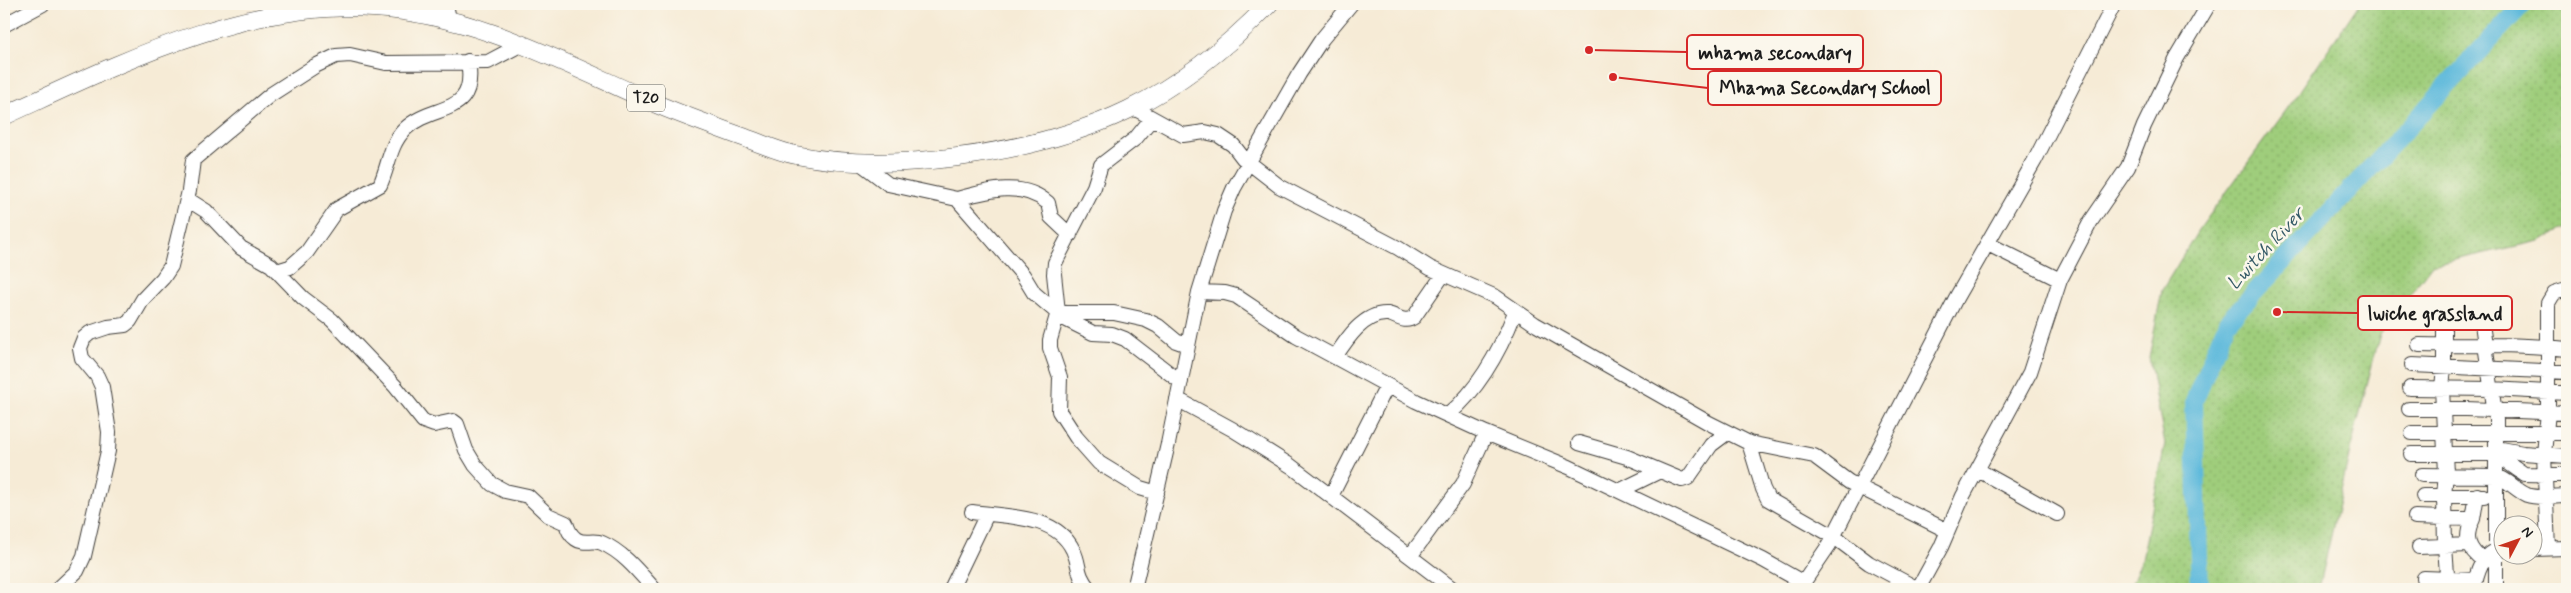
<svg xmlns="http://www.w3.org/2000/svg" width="2571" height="593" font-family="Mynerve,sans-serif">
	<defs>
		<pattern id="grass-dots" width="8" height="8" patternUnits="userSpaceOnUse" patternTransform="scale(1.25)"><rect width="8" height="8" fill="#9fcd7b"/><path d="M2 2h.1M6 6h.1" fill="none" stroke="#88af6a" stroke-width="1.8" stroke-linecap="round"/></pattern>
	</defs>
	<rect width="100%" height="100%" fill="#fbf7ec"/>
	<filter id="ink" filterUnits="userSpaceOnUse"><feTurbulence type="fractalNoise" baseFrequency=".02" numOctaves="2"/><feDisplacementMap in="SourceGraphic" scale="10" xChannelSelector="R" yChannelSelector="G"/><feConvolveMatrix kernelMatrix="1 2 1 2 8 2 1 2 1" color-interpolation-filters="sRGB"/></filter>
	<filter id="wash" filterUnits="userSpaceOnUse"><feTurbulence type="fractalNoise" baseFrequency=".0096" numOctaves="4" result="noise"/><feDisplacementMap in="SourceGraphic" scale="20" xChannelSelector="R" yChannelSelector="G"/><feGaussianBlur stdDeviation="1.12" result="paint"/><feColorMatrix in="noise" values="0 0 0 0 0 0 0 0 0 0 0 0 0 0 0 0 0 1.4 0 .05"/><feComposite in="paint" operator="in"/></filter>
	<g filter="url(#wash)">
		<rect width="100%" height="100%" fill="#f6ebd6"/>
		<path fill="url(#grass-dots)" stroke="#5e744c" d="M2359,4H2567V228L2539,241L2432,265L2380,334L2351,447L2319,589H2129L2142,559L2165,444L2149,358L2162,290L2198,231L2295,98Z"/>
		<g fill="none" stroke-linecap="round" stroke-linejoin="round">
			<path stroke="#5db9db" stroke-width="18" d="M2200,589L2194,401L2227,322L2523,4"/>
		</g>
	</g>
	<g filter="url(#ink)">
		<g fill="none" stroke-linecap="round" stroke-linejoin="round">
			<g stroke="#3d3b38" stroke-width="16">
				<path id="minor" d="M446,4L449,19
					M4,25L43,4
					M1134,108L1183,135L1205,132L1218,135L1233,145L1243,158L1279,186L1398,248L1430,268L1496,297L1535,324L1709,423L1749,443L1814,456L1849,482L1948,531
					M1157,122H1149L1136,138L1101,165L1094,187L1055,263L1054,274L1058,312L1050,340V348L1060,377L1059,411L1076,437L1099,463L1140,488L1157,493
					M859,162L888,184L957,199L1023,275L1034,293L1054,310L1062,313H1114L1146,320L1158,326L1176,341L1187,345
					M187,199L206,211L241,248L271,265L303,298L332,320L395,386L423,421L434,425L453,421L457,424L466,450L475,465L492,484L505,491L528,496L548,515L566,523C568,530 570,535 576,539C584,545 593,539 602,543C623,552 639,572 654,589
					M957,199C986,191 1022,180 1048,203L1051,217L1070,235
					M1988,244L2060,280
					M277,271L290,267L307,252L337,209L380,185C389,166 389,145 405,129C433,102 478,118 468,61
					M1199,292L1225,293L1236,296L1296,336L1416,401L1486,433L1569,467L1763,560L1804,583
					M1057,315L1093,333L1112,334L1125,339L1181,382
					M2444,320V367L2442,388L2446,474L2444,495L2445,546L2448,589
					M2482,324L2496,420V589
					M2419,345C2469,346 2518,343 2567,349
					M1335,357C1346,340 1364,312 1388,314C1398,316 1404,324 1414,317L1443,275
					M2412,365L2567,372
					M2410,388L2492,389L2567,393
					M1177,399L1232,429L1291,466L1453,589
					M2409,409H2466L2567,413
					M1448,415C1480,388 1500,351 1515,312
					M2412,433H2567
					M1579,443L1627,457L1682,480L1688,478L1711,445L1727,433
					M1749,443L1763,489L1768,499L1833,536L1869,563L1918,589
					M2496,448L2523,453L2567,456
					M2411,454H2496L2524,474L2567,475
					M1978,470L2057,514
					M2422,475L2496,476C2509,480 2515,490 2527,495C2538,499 2555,496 2567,496
					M1619,491L1660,471
					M1331,496L1387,386
					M2423,496H2484
					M972,512C1005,517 1056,514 1073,550C1081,566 1075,572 1089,589
					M2415,517L2473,519L2477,495
					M2473,519C2464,537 2467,549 2484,561
					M2419,547L2469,545
					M2548,548L2544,454L2548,412V303L2554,293L2563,290L2567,293
					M2534,549L2567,548
					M1411,555L1463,484L1486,433
					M2424,578L2476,580
					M58,589L77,571L84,556L108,451L109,432L102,387L97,376L82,358L80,348L84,338L90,333L108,327L125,325L130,321L143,299L163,278L171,266L189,191L193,160L270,95L315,66L336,56L350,55L386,63L488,62L522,44
					M951,589L987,514
					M1134,589L1168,444L1199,292L1224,211L1234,188L1299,74L1322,39L1351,4
					M1799,589L1829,545L1956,298L2035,160L2114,4
					M1918,589L1941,547L1963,496L2030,372L2060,280L2091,221L2128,167L2144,126L2177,58L2209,4
					M2474,589C2476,575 2482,551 2500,550"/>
			</g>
			<g stroke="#3d3b38" stroke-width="19">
				<path id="major" d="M4,116C118,64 243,0 373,8C477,14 567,65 661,106C690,118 721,129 751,140C765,145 780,152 796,155C849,166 905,164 958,157C1089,140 1177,99 1269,4"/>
			</g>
			<use href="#minor" stroke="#fff" stroke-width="14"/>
			<use href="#major" stroke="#fff" stroke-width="18"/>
		</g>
	</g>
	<g text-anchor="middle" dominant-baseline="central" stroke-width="5" stroke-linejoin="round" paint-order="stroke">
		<rect fill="#fbf7ec" stroke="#5f5e5a" stroke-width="1" x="627" y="84.5" width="38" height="27" rx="4"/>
		<g font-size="16" font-weight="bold" fill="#1c1c1c">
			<text x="646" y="98">T20</text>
		</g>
		<g font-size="19" font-style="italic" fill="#365b68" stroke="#fbf7ec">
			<text transform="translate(2266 249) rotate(-47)">Lwitch River</text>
		</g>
	</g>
	<path fill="none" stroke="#d62828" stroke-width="2" d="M1589 50L1687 52M1613 77L1708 88M2277 312L2358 313"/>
	<g fill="#d62828" stroke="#fbf7ec" stroke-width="2">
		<circle cx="1589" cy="50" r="5"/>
		<circle cx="1613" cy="77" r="5"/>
		<circle cx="2277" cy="312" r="5"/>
	</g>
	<g fill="#fbf7ec" stroke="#d62828" stroke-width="2">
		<rect x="1687" y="35" width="176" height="34" rx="5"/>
		<rect x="1708" y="71" width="233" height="34" rx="5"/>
		<rect x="2358" y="296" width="154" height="34" rx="5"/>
	</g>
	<g font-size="19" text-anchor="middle" font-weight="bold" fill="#1c1c1c">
		<text x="1775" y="59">mhama secondary</text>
		<text x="1825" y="94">Mhama Secondary School</text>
		<text x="2435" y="320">lwiche grassland</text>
	</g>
	<rect width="2571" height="593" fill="none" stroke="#fbf7ec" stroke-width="20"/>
	<g transform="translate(2518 540) rotate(49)"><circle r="24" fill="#fbf7ec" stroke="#a29f99"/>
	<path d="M0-4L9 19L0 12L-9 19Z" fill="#c8321e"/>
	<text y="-8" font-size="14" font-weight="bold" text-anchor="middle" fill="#1c1c1c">N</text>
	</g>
</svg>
